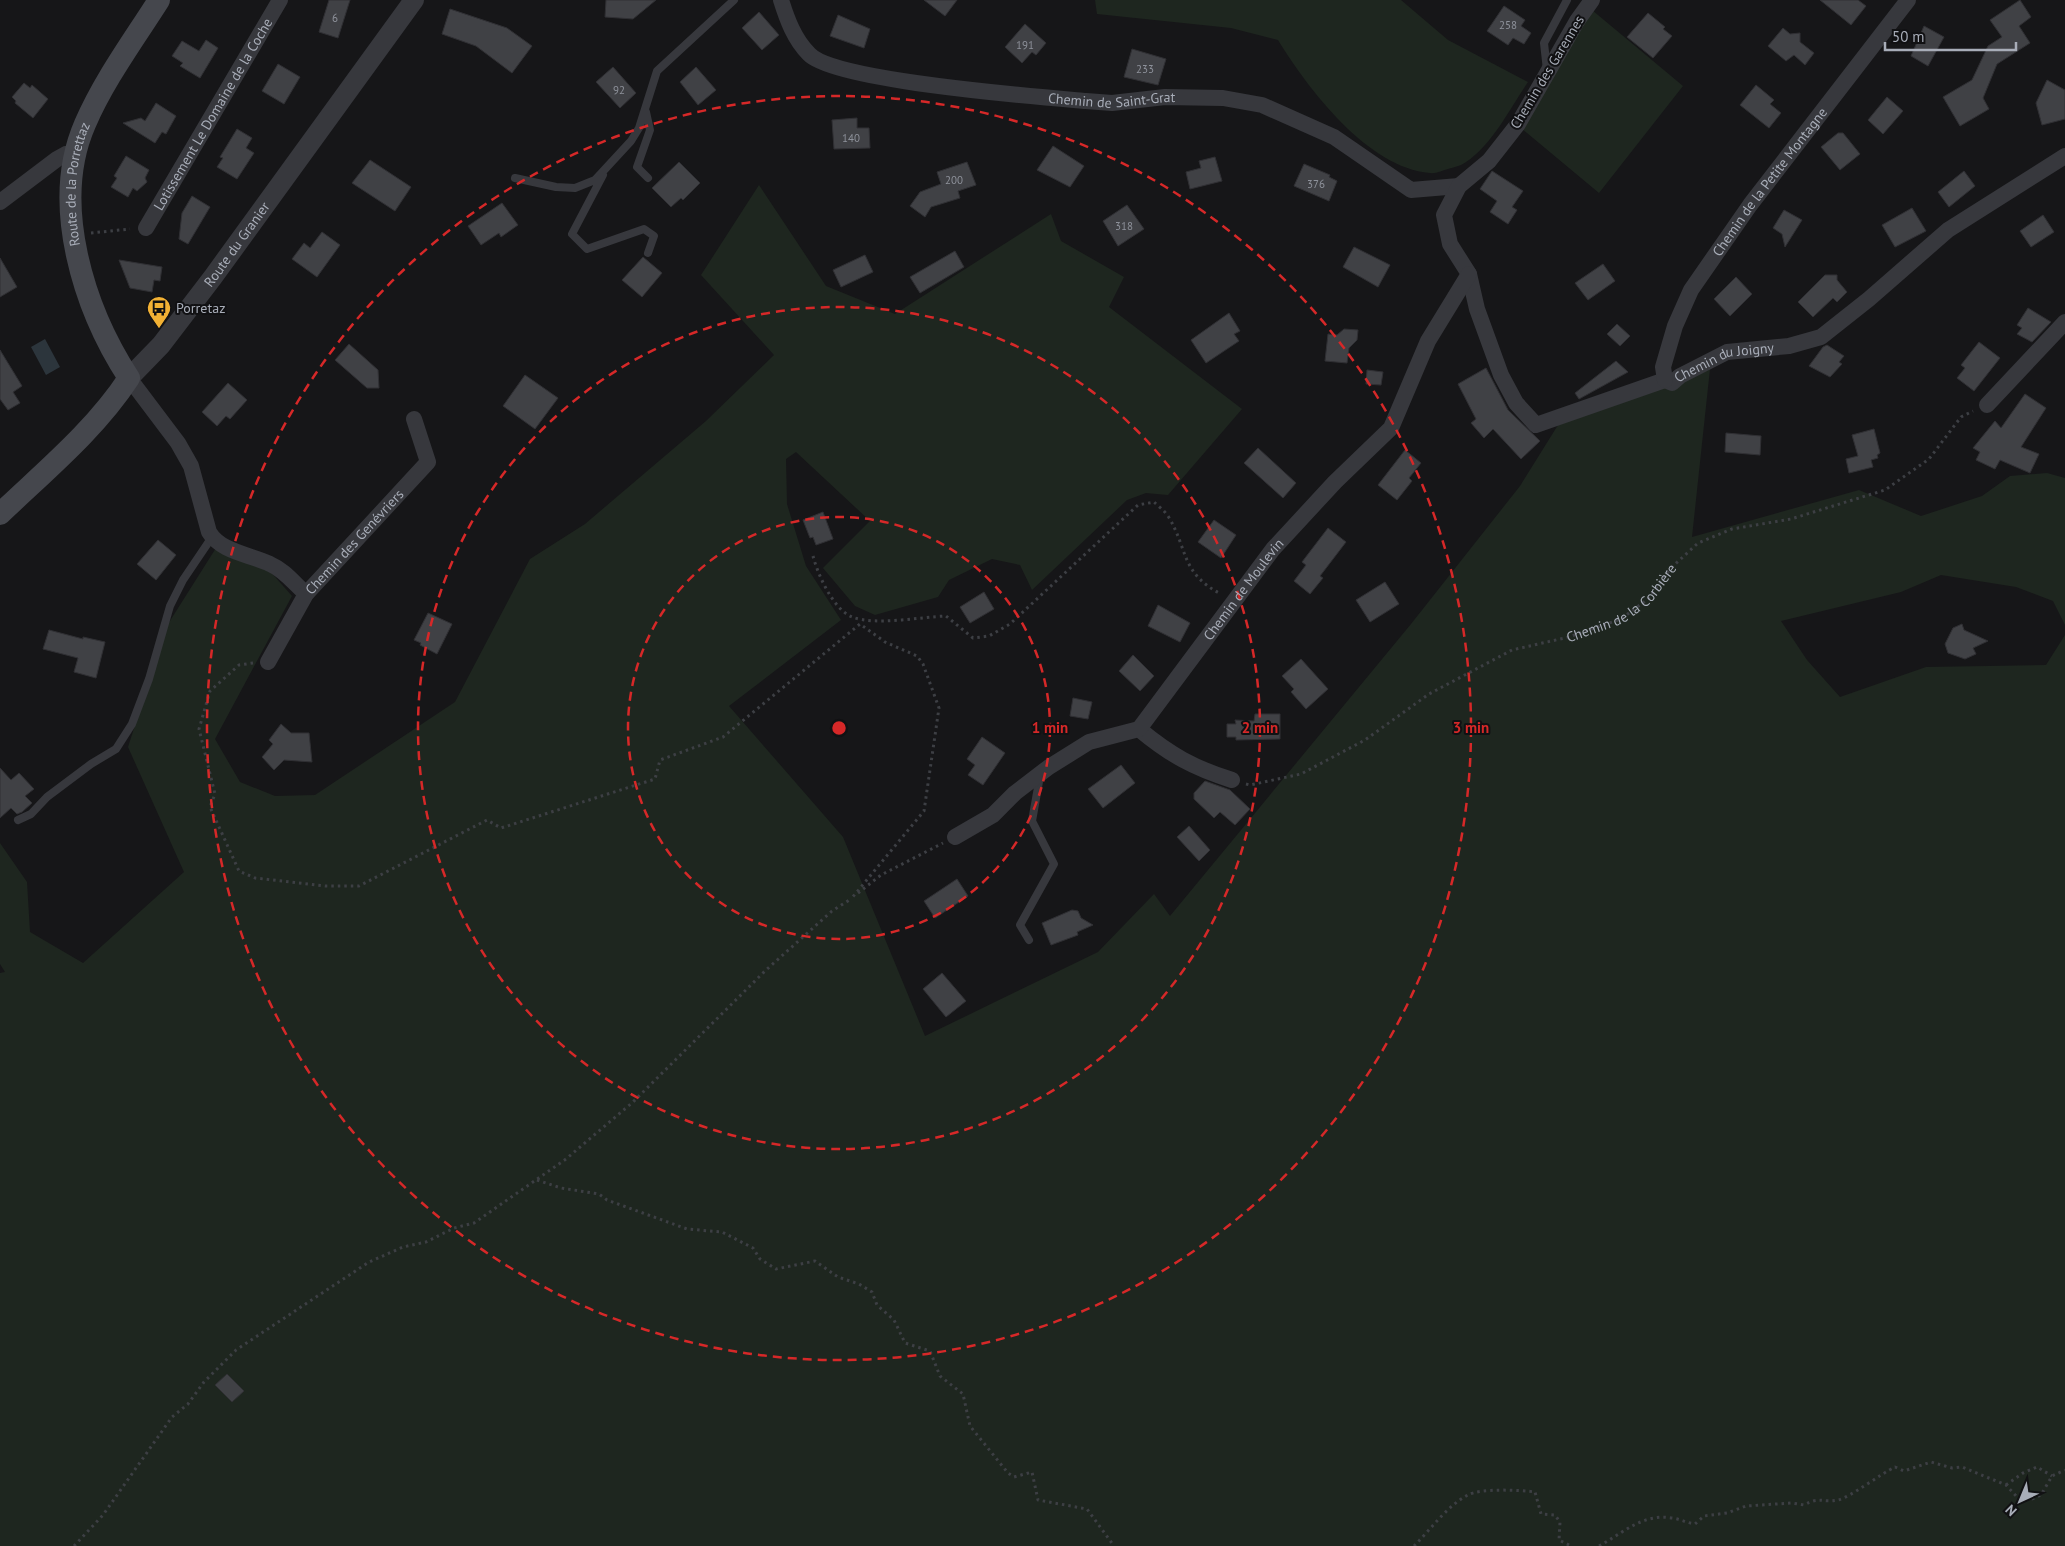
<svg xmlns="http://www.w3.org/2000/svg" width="2065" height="1546" font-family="'PT Sans',sans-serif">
	<rect width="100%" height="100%" fill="#161618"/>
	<path fill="#1e261f" d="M1095,0H1401L1448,40L1528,82C1510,108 1493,144 1466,162C1461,166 1454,167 1448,169C1443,170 1436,174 1430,173C1368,168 1308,89 1278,40L1231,28L1097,14Z
		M1592,10L1683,86L1599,193L1521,128Z
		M759,185L826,286L895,314L1051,214L1061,241L1124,277L1109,307L1242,409L1168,495L1146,493L1127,500L1032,590L1020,565L992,559L949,580L938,597L875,615L855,606L823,568L870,521L796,452L786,459L787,504L806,566L841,620L729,706L843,837L925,1036L1098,952L1154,894L1170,916L1411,624L1520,486L1558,425L1710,369L1692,537L1859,490L1921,516L1982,496L2010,476L2047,473L2065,478V625L2053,601L2016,587L1941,575L1901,592L1781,621L1807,660L1840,697L1926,667L2046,665L2065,635V1546H0V973L5,972L0,964V843L27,882L30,932L83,963L184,872L128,747L168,624L216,548L269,570L292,596L215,739L240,782L275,796L315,795L455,702L530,559L585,524L706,421L774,355L701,275Z"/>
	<path fill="#2c353c" d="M45,339L60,367L46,375L31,347Z"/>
	<path fill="#404145" stroke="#303034" d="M329,0H350L338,38L319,32Z
		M606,0H656L633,19L605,17Z
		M924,0H957L945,16Z
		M1820,0H1858L1866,6L1851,25Z
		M2020,0L2031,17L2019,26L2030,43L1997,64L1983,98L1989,109L1960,126L1943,97L1972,80L1988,46L2002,37L1990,20Z
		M1504,6L1525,20L1521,26L1531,33L1524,44L1513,38L1508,45L1487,31Z
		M450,9L507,28L532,46L512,73L476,46L442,34Z
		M759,12L779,35L762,50L742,28Z
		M1648,13L1665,27L1663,29L1672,36L1653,58L1627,37Z
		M838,15L870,29L864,48L830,36Z
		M1025,24L1046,43L1036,55L1032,52L1022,63L1005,47Z
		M1924,26L1944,37L1928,66L1911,56Z
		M1783,28L1790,34L1800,33V42L1814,53L1805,65L1794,55L1786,61L1768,46Z
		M206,40L218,48L200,78L180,66L183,63L172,56L182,41L199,51Z
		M1132,49L1166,59L1158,85L1124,77Z
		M278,64L300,77L284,104L262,91Z
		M613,67L636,93L620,108L596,82Z
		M696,67L716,90L698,105L680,82Z
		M2047,80L2065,90V119L2042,125L2036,103Z
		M24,83L30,88L32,85L48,99L33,118L15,103L16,101L12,97Z
		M1756,85L1774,100L1770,104L1781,113L1769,128L1740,105Z
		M1887,97L1903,111L1883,134L1868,120Z
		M156,103L176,116L166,134L162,132L155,143L123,123L141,118L145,121Z
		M857,118V128H869L870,148L834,149L832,120Z
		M237,129L252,138L246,148L254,153L237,179L217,167L223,158L220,157Z
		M1838,133H1843L1860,154L1840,170L1821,147Z
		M1053,146L1084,166L1070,187L1037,170Z
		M126,156L149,170L145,178L147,182L137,191L133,188L128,197L111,187L117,178L114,176Z
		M1215,157L1222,181L1190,189L1186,172L1201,168L1199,161Z
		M370,160L411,187L395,211L352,183Z
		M679,162L700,183L683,200L681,198L671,207L652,188Z
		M967,162L976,185L958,191L960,198L931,207L925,217L910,206L920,192L941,184L937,172Z
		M1304,164L1330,175L1329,177L1337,181L1329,201L1294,186Z
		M1492,171L1523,191L1512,207L1517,210L1508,224L1490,212L1497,201L1480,189Z
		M1964,171L1975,186L1949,207L1938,192Z
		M192,196L210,207L188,244L179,239L182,213Z
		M502,203L518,225L501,237L499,233L481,245L468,226Z
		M1127,205L1144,229L1118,246L1103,221Z
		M1912,208L1926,231L1895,247L1882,225Z
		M1784,210L1802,220L1785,247L1782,234L1773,228Z
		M2043,215L2054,232L2031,247L2020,231Z
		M322,232L340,245L317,277L292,259L304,243L310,248Z
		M1354,247L1390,265L1378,287L1343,267Z
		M955,251L964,267L920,293L910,277Z
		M865,255L873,272L841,287L833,270Z
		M643,257L662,273L642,297L622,280Z
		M0,258L17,287L0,297Z
		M119,260L162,267L160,281L154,280L152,292L130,288Z
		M1603,264L1615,281L1588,300L1575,283Z
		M1825,275H1837V280L1847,292L1837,302L1833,298L1813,317L1798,302Z
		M1736,277L1752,294L1730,316L1714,299Z
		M2028,308L2051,322L2032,342L2017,334L2022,328L2017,325Z
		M1229,313L1240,331L1234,334L1239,341L1206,363L1191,340Z
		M1617,324L1630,336L1620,346L1607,334Z
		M1344,329L1358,330L1357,340L1349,348L1347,363L1325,361L1328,334L1337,335Z
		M1979,342L2000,358L1974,391L1957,378L1965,368L1961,365Z
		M349,344L378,370L379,388H367L335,360Z
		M1827,345L1844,356L1839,362L1842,364L1830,377L1809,366L1823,347Z
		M0,350L22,386L13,392L20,403L8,410L0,399Z
		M1616,361L1628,372L1579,399L1575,393Z
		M1486,368L1508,410L1540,441L1521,459L1493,429L1484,438L1471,423L1476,419L1458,384Z
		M1367,370L1383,372L1381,385L1366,384Z
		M525,375L558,398L535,429L503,406Z
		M228,383L247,400L230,419L226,416L217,426L202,412Z
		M2025,394L2046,408L2021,447L2039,454L2030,473L2000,460L1995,469L1976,460L1980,452L1973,448L1995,421L2001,428Z
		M1874,429L1880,453L1877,455L1878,458L1871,460L1873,467L1849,473L1846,459L1858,456L1852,435Z
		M1726,433L1761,436L1760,455L1725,452Z
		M1258,448L1296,483L1283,498L1244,463Z
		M1405,450L1421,463L1409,478L1412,481L1397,500L1378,485Z
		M823,512L833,539L816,545L813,537L810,538L803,520Z
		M1214,520L1236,535L1221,558L1198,542Z
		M1328,528L1346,542L1320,576L1323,578L1310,594L1294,581L1306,565L1302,562Z
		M158,540L176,555L156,580L137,564Z
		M1385,582L1399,604L1370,622L1356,600Z
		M984,592L994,609L970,623L960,607Z
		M1158,605L1190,623L1180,642L1148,626Z
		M428,613L452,624L437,654L420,645L421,643L414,640Z
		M1962,624L1964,630L1988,641L1973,648L1976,654L1965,659L1948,653L1945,644L1953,628Z
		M49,630L83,639V637L105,642L96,678L74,672L78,658L43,649Z
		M1133,655L1154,676L1140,691L1119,671Z
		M1301,659L1328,689L1306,709L1291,692L1294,689L1282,676Z
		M1073,698L1092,702L1088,719L1070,716Z
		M1255,714H1280V739L1236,740V737H1227V724H1236L1235,720L1254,721Z
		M281,724L291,733H309L312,762L284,760L274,770L262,757L273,744L269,740Z
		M982,737L1005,753L983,785L968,775L975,765L967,759Z
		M1121,765L1135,783L1103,808L1088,789Z
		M0,768L11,780L19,773L34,789L25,796L32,803L22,812L17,814L11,808L0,818Z
		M1205,781L1230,790L1250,809L1235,825L1220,812L1214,818L1194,799V793Z
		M1189,826L1210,850L1199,861L1177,837Z
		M957,879L968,896L935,918L924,901Z
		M1072,910L1078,911L1081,918L1093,925L1077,932L1078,935L1051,945L1042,923Z
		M942,973L966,1001L946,1017L923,989Z
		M227,1374L244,1391L232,1402L215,1385Z"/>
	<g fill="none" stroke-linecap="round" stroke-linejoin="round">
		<g stroke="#3d3f44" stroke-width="3" stroke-dasharray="2.5 4" stroke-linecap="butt">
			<path d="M91,233L130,229"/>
			<path d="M813,556C818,575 833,609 852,617C876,626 920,617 946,616L973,638L989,636L1010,624L1138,505L1154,502C1158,506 1164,510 1168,516C1188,548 1180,573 1221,594"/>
			<path d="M253,663L239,665L210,691L199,729L215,794L210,807L239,871L255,878L325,886H359L487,820L501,828L655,779L660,760L723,737L860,624L885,642L917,656L923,664L939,708L924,811L851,899"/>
			<path id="s1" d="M1246,784L1250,785L1301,774L1365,740L1429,694L1512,650L1569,637L1621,619L1648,599L1671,568L1698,543L1732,529L1791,519L1885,490L1929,459L1961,417L1973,411"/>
			<path d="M858,893L881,875L943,843"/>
			<path d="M537,1180L561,1188L599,1194L607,1200L687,1229L722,1232L753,1248L760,1259L776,1269L815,1261L838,1277L859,1284L872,1292L877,1305L894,1320L905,1343L930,1351L940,1376L963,1394L970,1426L1008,1473L1014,1477L1032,1472L1038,1500L1087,1509L1114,1546"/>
			<path d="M2006,1485L2023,1473L2037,1467L2052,1476"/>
			<path d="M74,1546L103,1515L172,1417L188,1404L204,1382L236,1350L369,1262L403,1247L426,1242L454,1228L474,1223L566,1159L633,1102L766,970L832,911L851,899"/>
			<path d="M1414,1546C1431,1529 1448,1505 1468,1495C1480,1488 1521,1490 1535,1492L1541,1514L1555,1515L1560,1522L1559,1540L1571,1546"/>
			<path d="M1599,1546C1623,1533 1643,1513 1672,1518C1680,1519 1687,1523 1695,1524L1704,1516L1727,1513L1746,1506L1792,1503L1804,1505C1820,1496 1822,1503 1838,1500C1849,1498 1882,1473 1895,1467L1904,1471L1931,1462L1952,1468L1962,1467L2006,1485L2018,1498L2032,1499L2041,1495L2052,1476L2065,1470"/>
		</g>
		<path stroke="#37383d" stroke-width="8" d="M1547,70L1544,43L1567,0
			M646,112L650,130L637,167L648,178
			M603,175L572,234L587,249L644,229L654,236L648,253
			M515,178L556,187L575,188L595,180L631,141L639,128L657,71L734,0
			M18,820L31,814L47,797L91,764L116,749L132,724L149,679L170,606L183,580L212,537
			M1029,940L1020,925L1054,864L1032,821L1040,776"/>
		<g stroke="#37383d" stroke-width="16">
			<path id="s2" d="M781,0C787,19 794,39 809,54C834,81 1040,97 1086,101L1112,103L1165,97L1223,98L1262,105L1334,137L1411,190L1459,186"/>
			<path id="s3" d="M1592,0L1577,21L1518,124L1489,161L1459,186L1444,215L1450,244L1469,274L1477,309L1501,375L1516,403L1536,425L1665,380L1672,383L1680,376L1727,352L1789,346L1821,337L1869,299L1948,230L2065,156"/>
			<path d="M0,202L57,159L66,154L76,153"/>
			<path id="s4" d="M146,228L280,0"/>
			<path d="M129,378L178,443L191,466L209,532C221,552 249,554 270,564C284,570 294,583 306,594"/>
			<path id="s5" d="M1665,380L1663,367L1675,326L1691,290L1750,205L1908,0"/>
			<path d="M1987,405L2065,322"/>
			<path id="s6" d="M268,662L306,594L428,462L414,419"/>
			<path d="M1139,729C1170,755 1194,768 1232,780"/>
			<path id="s7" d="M955,837L993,815L1015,793L1049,767L1089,742L1139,729L1273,549L1335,482L1391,428L1428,341L1469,274"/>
		</g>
		<path stroke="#37383d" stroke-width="20" id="s8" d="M129,378L161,345L213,277L414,0"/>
		<path stroke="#45474d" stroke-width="22" id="s9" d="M0,514C45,471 95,430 129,378C84,309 50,204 85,124C104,80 133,41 159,0"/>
	</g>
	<g fill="none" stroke="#d62828" stroke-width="2.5" stroke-dasharray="9 6">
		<circle cx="839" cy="728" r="211"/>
		<circle cx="839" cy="728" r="421"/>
		<circle cx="839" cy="728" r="632"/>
	</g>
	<defs>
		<g id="bus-pin" transform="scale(1.25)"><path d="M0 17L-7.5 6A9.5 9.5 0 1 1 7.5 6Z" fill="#f2b134" stroke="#111113"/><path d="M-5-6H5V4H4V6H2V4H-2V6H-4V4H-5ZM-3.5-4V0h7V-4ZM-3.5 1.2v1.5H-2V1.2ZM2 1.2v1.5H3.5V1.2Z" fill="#111"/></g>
	</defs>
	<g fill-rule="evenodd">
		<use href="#bus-pin" x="159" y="308"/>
	</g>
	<g text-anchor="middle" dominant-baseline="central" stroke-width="4" stroke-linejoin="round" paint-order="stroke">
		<g font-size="11" fill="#8e929b">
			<text x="335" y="18">6</text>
			<text x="1508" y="25">258</text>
			<text x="1025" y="45">191</text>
			<text x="1145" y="69">233</text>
			<text x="619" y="90">92</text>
			<text x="851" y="138">140</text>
			<text x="954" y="180">200</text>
			<text x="1316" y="184">376</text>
			<text x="1124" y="226">318</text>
		</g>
		<g font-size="14" fill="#a8adb8" stroke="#111113">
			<text transform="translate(1547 72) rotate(-59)">Chemin des Garennes</text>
			<text stroke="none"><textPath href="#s2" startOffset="370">Chemin de Saint-Grat</textPath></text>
			<text stroke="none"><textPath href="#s4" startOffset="132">Lotissement Le Domaine de la Coche</textPath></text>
			<text stroke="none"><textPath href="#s5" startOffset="229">Chemin de la Petite Montagne</textPath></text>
			<text stroke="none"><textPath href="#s9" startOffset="394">Route de la Porrettaz</textPath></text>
			<text stroke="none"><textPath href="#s8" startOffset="172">Route du Granier</textPath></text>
			<text stroke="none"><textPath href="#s3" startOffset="698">Chemin du Joigny</textPath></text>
			<text stroke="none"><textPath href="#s6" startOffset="149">Chemin des Genévriers</textPath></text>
			<text stroke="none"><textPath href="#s7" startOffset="391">Chemin de Moulevin</textPath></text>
			<text stroke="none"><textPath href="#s1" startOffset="424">Chemin de la Corbière</textPath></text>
		</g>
		<g font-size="14" fill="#a8adb8" stroke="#111113" text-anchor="start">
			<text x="176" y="308">Porretaz</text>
		</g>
	</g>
	<circle cx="839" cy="728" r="8" fill="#d62828" stroke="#111113" stroke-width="2.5"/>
	<g font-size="15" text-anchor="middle" font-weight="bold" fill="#d62828" stroke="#111113" stroke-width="4" stroke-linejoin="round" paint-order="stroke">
		<text x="1050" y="733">1 min</text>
		<text x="1260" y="733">2 min</text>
		<text x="1471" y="733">3 min</text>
	</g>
	<g transform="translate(2020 1501) rotate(224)" stroke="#111113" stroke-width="4" paint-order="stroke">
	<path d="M0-4L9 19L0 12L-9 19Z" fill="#a8adb8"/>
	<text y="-8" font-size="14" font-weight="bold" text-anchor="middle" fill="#a8adb8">N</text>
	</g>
	<path d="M1885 42v8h131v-8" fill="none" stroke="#a8adb8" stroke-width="2.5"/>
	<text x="1892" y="42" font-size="15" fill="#a8adb8" stroke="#111113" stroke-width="4" paint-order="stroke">50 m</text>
</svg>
